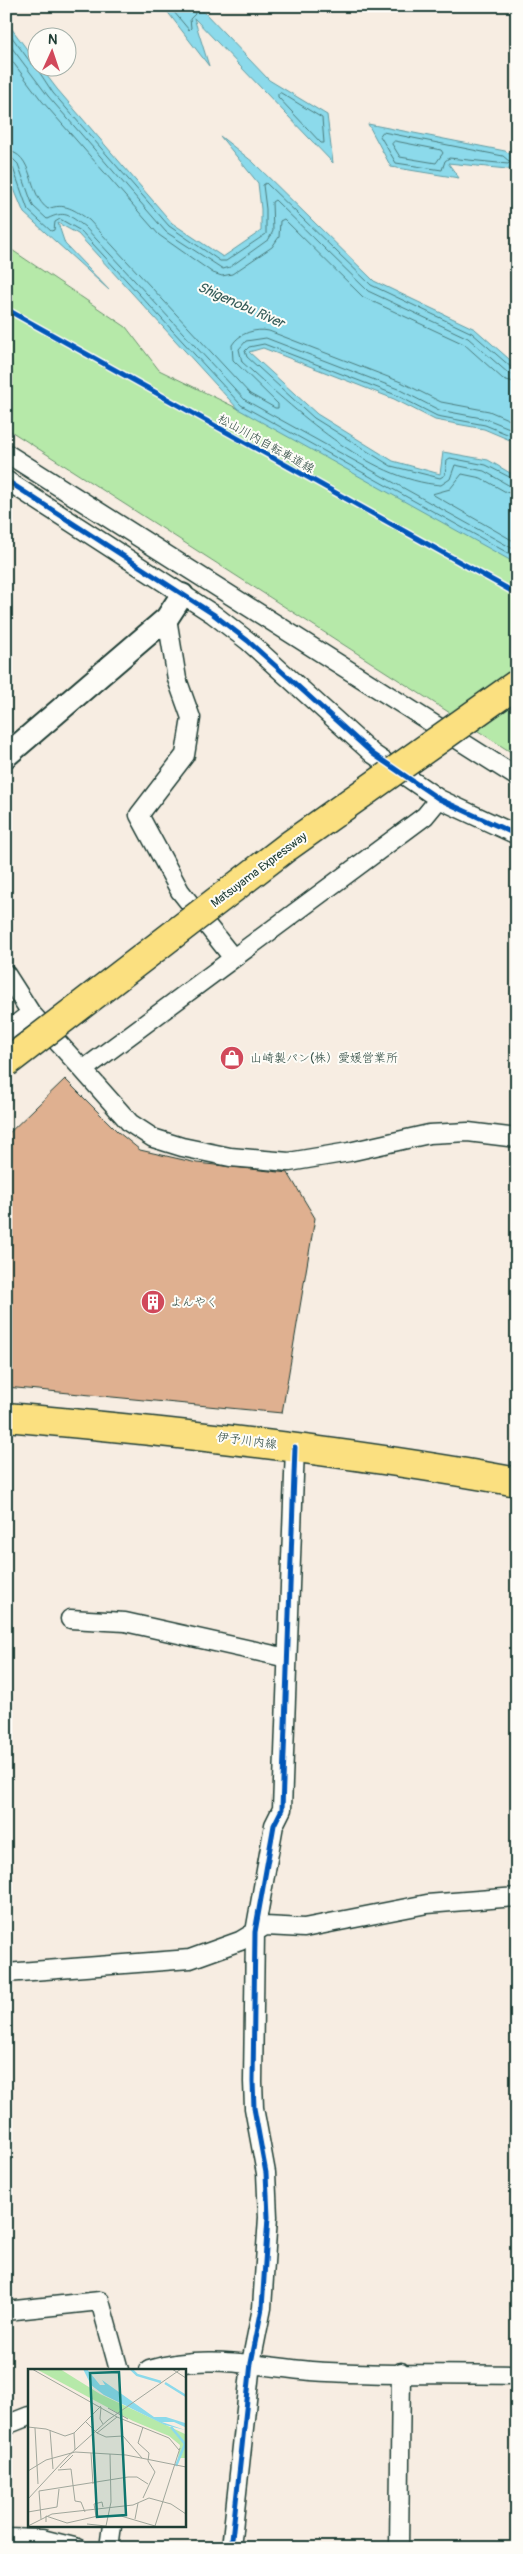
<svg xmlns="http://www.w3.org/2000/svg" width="523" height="2554" font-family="Pangolin,'Klee One',sans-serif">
	<rect width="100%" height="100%" fill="#f7ede2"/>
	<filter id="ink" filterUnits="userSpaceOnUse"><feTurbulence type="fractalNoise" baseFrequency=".02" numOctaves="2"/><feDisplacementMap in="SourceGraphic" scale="10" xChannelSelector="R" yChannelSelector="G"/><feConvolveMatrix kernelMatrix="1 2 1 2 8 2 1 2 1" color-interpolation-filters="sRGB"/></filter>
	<g filter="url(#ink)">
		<path fill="#b6e9a9" stroke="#6a936e" d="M6,246L126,327L159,370L253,416L517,562V756L6,428Z"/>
		<path fill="#8cdaeb" stroke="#609ba2" d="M163,6H194L204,12L269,80L327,115L333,163L194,18L209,66Z
			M6,21L37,63L38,68H41L57,89L172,223L223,257L261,231V209L258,183L220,136L253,162L374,281L475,329L517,366V443L484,429L435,420L394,399L263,348L249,352L317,414L393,461L440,474L443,452L488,460L517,477V564L238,409L78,234L58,223L65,244L109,290L24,213L14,189L6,161Z
			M368,124L505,151L517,158V170L448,163L459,178L391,167Z"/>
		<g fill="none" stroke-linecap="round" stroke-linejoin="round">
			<path stroke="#4b7c7d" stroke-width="1" d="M169,6L189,30L191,28L190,19L195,14L193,6
				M6,29L31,63L36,67L53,93L169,226L220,261H226L266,234V209L263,185L266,183L371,285L472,333L512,368L517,370
				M6,40L48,96L166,232L223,269L230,267L269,239L273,231L272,202L275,200L368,291L468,338L508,373L517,376
				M6,53L42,101L159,235L213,273L222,276L232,274L272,247L279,237L280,221L284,219L363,297L464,344L503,379L517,383
				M281,93L322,118L324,143H321L278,97V94Z
				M383,132L503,156L510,162L508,164L449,158L445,161L442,170L396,163L380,136Z
				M395,141L441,150L443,153L436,163L400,157L392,144Z
				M6,151C35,152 27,195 48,209C64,202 75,210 89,220L250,394L275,408H278V404L233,360L232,345C239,333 256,328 269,331L401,382L441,402L489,411L517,423
				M6,158L13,159L18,164L33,206L47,219C65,210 69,215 85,227L245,400L517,551
				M6,164L13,168L28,210L51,231L54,230L55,222L60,219L81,231L241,405L517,558
				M517,431L487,419L439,410L398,389L266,338L246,341L239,349L242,362C294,409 368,480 441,485L450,479L455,465L484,471L510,486L517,487
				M517,438L485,425L437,416L396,395L264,344L249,347L245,351L247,357L314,418L391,466L440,478L445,475L447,460L450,458L486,465L517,481
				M517,495L506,492L481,478L462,474L450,489L432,494L517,543"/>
		</g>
		<path fill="#dfb090" stroke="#1f3d34" d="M65,1079L118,1132L140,1150L197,1163L288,1173L315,1218L282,1413L6,1387V1136Z"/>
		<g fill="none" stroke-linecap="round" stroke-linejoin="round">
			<g stroke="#1f3d34" stroke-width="21">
				<path id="minor" d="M6,453L517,777
					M6,480L213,614L248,641L373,754L439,799L517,835
					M167,618L177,679L191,718L185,755L139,815L180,891L233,958
					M6,974L31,1013L83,1070L425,816L439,799
					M6,1032L31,1013
					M83,1070L130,1123L153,1138L182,1147L230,1157L289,1162L349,1152L429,1134L468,1132L517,1138
					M70,1619L125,1622L287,1658
					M6,1973L190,1959L240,1941L265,1926L304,1928L427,1904L517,1897
					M6,2311L100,2301L119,2370
					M149,2370C204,2353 256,2366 311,2371C378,2376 450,2373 517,2375
					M6,2425L29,2416
					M6,2538L42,2539L78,2548
					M109,2548L112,2525
					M231,2548L251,2363L262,2308L268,2217L266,2173L254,2108L253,2082L255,1932L274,1825L282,1809L295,1447
					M399,2548L401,2372"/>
			</g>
			<g stroke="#1f3d34" stroke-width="26">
				<path id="tertiary" d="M6,756L167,618L182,595"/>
			</g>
			<g stroke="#1f3d34" stroke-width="31">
				<path id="primary" d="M6,1417C177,1432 348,1451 517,1482"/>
			</g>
			<use href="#minor" stroke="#fdfcf7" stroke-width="18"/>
			<use href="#tertiary" stroke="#fdfcf7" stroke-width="22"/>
			<use href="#primary" stroke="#fbe080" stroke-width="28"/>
			<g stroke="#1f3d34" stroke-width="31" stroke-linecap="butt">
				<path id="motorway-bridge" d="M6,1063L287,847L517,684"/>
			</g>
			<use href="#motorway-bridge" stroke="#fbe080" stroke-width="28"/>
			<g stroke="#fdfcf7" stroke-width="8">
				<path id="cycleway" d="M6,309L517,594
					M6,480L213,614L248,641L373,754L439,799L517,835
					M231,2548L251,2363L262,2308L268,2217L266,2173L254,2108L253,2082L255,1932L274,1825L282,1809L295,1447"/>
			</g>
			<use href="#cycleway" stroke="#0057b8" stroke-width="5"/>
		</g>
	</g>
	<defs>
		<g id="shop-disc" transform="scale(1.25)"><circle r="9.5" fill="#d1495b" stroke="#fdfcf7"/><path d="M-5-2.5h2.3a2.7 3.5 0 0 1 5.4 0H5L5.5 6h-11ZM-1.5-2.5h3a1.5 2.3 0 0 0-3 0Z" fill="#fff"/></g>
		<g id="building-disc" transform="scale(1.25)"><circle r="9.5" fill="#d1495b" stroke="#fdfcf7"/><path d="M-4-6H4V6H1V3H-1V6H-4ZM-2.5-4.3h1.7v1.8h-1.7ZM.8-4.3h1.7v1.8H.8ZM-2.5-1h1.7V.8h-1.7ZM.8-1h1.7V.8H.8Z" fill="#fff"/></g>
	</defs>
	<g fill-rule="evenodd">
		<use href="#shop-disc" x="232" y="1058"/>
		<use href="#building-disc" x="153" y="1302"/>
	</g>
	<g text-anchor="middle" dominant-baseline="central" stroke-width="4" stroke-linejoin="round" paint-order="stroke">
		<g font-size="12" fill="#1f3d34" stroke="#fdfcf7">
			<text transform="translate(266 444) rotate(29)">松山川内自転車道線</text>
			<text transform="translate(259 870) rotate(-37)">Matsuyama Expressway</text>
			<text transform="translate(247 1441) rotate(7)">伊予川内線</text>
		</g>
		<g font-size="12" fill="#1f3d34" stroke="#fdfcf7" text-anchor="start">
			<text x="250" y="1058">山崎製パン(株）愛媛営業所</text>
			<text x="170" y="1302">よんやく</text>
		</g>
		<g font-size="14" font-style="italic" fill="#355c59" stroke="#fdfcf7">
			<text transform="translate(241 305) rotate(24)">Shigenobu River</text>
		</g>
	</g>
	<g transform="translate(28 2369)">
		<rect width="158" height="158" fill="#f7ede2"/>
		<path d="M8,0H32L72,25L157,65V89H150L152,76L141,67L105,52Z" fill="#b6e9a9"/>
		<path d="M55,0H59L72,16H77L74,11L126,48H138L157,54V58L146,53H134L157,61L137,56L76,26L63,16Z" fill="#8cdaeb"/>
		<path fill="none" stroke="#8cdaeb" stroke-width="2.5" d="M103,0L109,6L133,13M137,14L158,27M143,58L157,75L148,97"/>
		<path fill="none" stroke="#a1a79c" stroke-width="1" d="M4,0L89,48L141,69L151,81M144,0L158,9M73,38L72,50L75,55M80,39L100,50M58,53L69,64L89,48M0,58L18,60L37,67L46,64L73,37M7,59L10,115M22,61L25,100M46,64L47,81M69,64L78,68L95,67L114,89M63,84L65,115M32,99L45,86M30,101L43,100L47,132L53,133L57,143M0,102L18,91L47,83L98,86L158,98M11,122L100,108H109L120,115M11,122L13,150M115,129L127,103L120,92L121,84L110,74L115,58M0,130L38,89L80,51L153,0M0,143L29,138L31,120M68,147L66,135L74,133L75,138M107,150L110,134M18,153V147L39,154L70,147H93L127,157M59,155L78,157M0,157L24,145L105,136L121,129L143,135L158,145M78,157L83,133L82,85M127,157L152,79"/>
		<path fill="#0f766e" fill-opacity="0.15" stroke="#0f766e" stroke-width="2.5" d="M91,3L98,146L69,148L62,4Z"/>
		<rect width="158" height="158" fill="none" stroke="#1f3d34" stroke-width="2.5"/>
	</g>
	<rect width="523" height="2554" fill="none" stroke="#fdfcf7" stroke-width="25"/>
	<rect x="12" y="12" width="498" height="2529" fill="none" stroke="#1f3d34" stroke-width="2" filter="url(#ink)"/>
	<g transform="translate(52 52) rotate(3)"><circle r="24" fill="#fdfcf7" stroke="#a4b0a9"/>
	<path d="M0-4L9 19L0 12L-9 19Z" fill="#d1495b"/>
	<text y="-8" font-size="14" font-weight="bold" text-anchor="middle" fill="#1f3d34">N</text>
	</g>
</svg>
